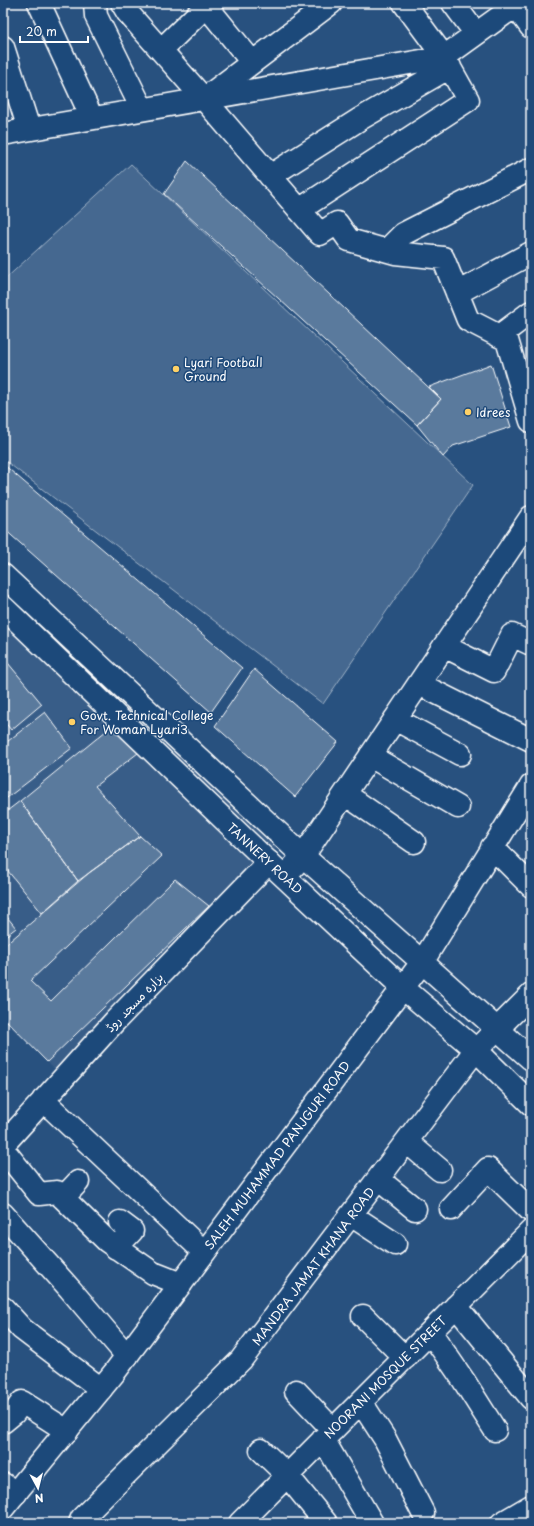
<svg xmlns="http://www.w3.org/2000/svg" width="534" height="1526" font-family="'Playpen Sans','Playpen Sans Arabic',sans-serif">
	<rect width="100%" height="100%" fill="#28517f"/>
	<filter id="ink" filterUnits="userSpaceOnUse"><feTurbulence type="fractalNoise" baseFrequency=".025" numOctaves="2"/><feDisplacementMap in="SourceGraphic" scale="8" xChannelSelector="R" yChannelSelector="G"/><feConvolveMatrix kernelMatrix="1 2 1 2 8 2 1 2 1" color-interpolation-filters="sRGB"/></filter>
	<g filter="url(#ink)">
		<path fill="#375d88" d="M3,599L279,845L63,1078L3,1017Z"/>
		<path fill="#446890" stroke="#a2b4c8" d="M131,164L473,485L323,704L3,459V281Z"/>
		<path fill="#5a7a9d" stroke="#fff" d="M187,161L441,399L417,425L164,194Z
			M491,364L511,427L453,446L443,457L417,425L441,399L429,387Z
			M3,464L242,668L211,712L3,528Z
			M3,657L42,704L11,730L3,720Z
			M254,669L338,742L295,797L215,726Z
			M45,712L72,748L3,801V745Z
			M112,726L138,753L95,786L140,836L78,881L20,801Z
			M20,801L78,881L42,913L3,865V814Z
			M140,836L162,856L30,981L51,1001L175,879L209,906L47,1062L3,1017V947L90,872Z
			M3,912L16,928L3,938Z"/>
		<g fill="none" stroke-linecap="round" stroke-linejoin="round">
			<g stroke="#fff" stroke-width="25">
				<path id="street" d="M39,3L92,118
					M95,3L96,16L142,109
					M122,3L128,13L204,99L320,234L337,223L349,240L395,253L443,258L468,320L507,340L531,421
					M204,3L252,62
					M453,3L476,34
					M513,3L531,27
					M3,47L29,129
					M161,50L209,3
					M208,96L331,3
					M3,134L444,57L515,6
					M270,176L360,119L450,67
					M299,210L468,100L444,57L404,3
					M387,250L403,234L531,169
					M457,293L531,253
					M499,336L531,312
					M444,646L494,671L512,635L531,644
					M419,684L531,740
					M395,719L460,754
					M370,756L458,807
					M345,794L414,842
					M492,847L531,886
					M285,876L303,856L531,517
					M423,961L531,786
					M43,1100L204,1252
					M407,1142L440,1170
					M3,1145L115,1021L269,862
					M3,1149L39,1194L57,1192L107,1241L153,1273L181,1284
					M378,1179L415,1209
					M63,1198L78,1182
					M451,1209L488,1169L531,1211
					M3,1214L70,1289L127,1356
					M351,1215L395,1244
					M116,1248L132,1231L120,1222
					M456,1306L531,1398
					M3,1308L22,1329L101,1389
					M363,1316L405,1358
					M431,1333L464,1381L495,1430
					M296,1391L333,1430
					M361,1402L385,1439L423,1513
					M3,1422L14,1413L22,1402L67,1431
					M323,1439L372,1523
					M261,1450L287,1475L326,1523
					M3,1484L16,1493
					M80,1523L82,1518L241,1360L474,1052L531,995
					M240,1523L531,1231
					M502,1523L531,1506"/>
			</g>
			<g stroke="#fff" stroke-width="25">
				<path id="secondary" d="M3,575L303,856L531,1059
					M3,607L261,855L402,987L476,1050L531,1104
					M3,1508L114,1373L423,961"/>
			</g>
			<use href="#street" stroke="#1f4a7a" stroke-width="22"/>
			<use href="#secondary" stroke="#1f4a7a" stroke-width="22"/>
		</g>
	</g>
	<g fill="#ffd166" stroke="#1f4a7a" stroke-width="1.5">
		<circle cx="176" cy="369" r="4"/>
		<circle cx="468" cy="412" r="4"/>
		<circle cx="72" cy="722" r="4"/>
	</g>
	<g text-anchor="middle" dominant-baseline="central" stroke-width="3" stroke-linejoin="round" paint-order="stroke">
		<g font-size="12" fill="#fff" stroke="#1f4a7a" text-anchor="start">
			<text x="184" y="362">Lyari Football<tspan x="184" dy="14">Ground</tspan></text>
			<text x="476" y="412">Idrees</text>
			<text x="80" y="715">Govt. Technical College<tspan x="80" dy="14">For Woman Lyari3</tspan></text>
		</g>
		<g font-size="12" fill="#fff" stroke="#1f4a7a">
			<text transform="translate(265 858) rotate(43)">TANNERY ROAD</text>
			<text transform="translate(134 1002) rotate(-46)">ہزارہ مسجد روڈ</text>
			<text transform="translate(277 1155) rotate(-53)">SALEH MUHAMMAD PANJGURI ROAD</text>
			<text transform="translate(313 1266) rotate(-53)">MANDRA JAMAT KHANA ROAD</text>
			<text transform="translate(385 1377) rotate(-45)">NOORANI MOSQUE STREET</text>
		</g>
	</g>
	<rect width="534" height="1526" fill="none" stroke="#1f4a7a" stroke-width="16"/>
	<rect x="8" y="8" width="518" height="1510" fill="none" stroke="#fff" stroke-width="1.5" filter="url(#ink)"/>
	<g transform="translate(38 1488) rotate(173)" stroke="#1f4a7a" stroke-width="3" paint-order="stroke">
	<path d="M0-3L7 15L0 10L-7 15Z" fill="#ffffff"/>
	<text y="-6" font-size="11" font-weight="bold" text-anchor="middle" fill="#ffffff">N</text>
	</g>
	<path d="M20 36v6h68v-6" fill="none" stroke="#ffffff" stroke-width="2"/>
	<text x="26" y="36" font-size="12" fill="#ffffff" stroke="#1f4a7a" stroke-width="3" paint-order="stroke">20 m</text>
</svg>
